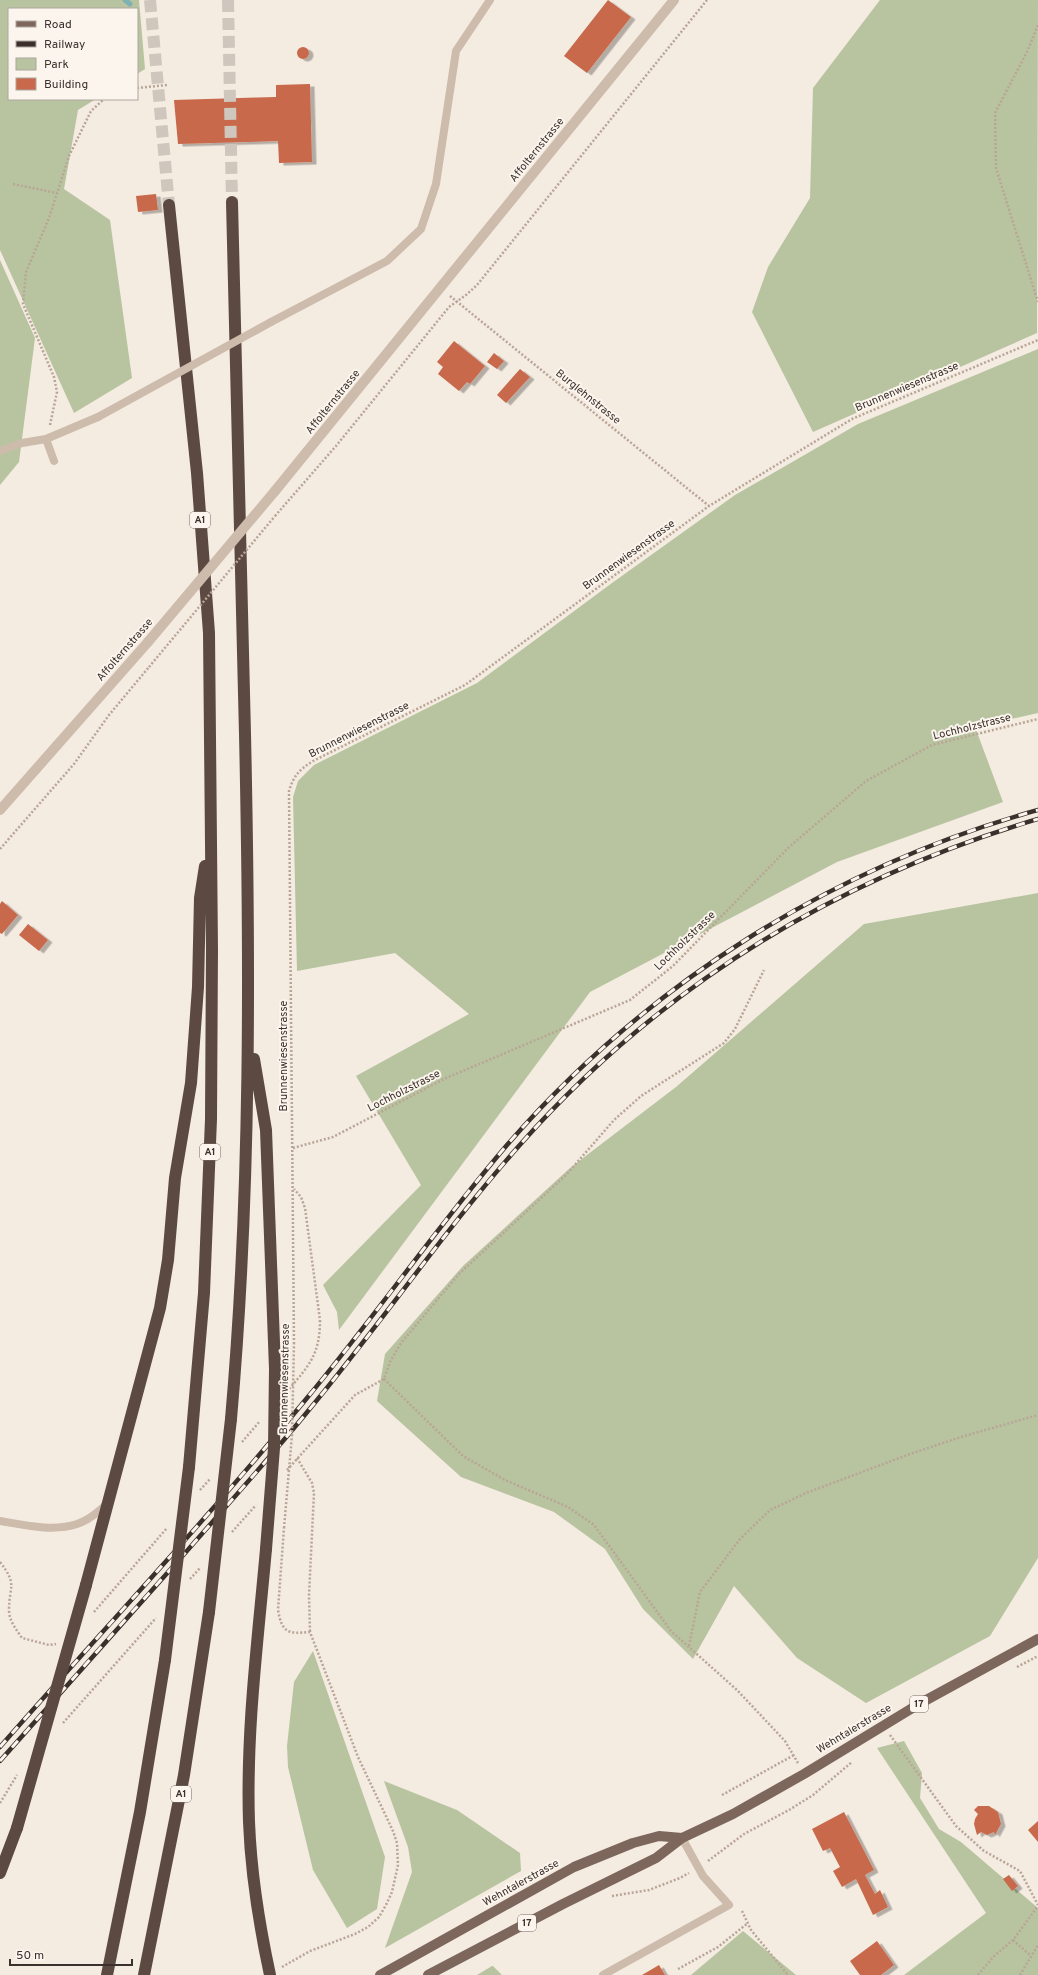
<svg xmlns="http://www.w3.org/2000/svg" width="1038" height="1975" font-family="Overpass,sans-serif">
	<defs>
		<filter id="shadow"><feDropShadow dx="4.5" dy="2.5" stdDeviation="0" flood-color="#0004"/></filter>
	</defs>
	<rect width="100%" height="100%" fill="#f4ebe1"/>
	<path fill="#b8c4a0" d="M0,0H139L145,69L137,74V9H9V99H96L78,110L64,189L110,220L132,378L74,413L0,250Z
		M880,0H1038L1037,333L813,432L752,312L768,267L810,198L813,88Z
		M0,260L35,338L19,462L0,485Z
		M1038,349V713L975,727L1003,802L837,862L590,992L339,1330L337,1312L323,1285L421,1185L356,1076L469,1014L395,953L297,971L293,797L298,781L314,765L477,683L612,583L735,495L858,424Z
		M1038,893V1558L990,1636L866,1703L797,1658L734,1586L693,1659L643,1609L605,1549L554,1512L461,1477L377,1401L385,1354L463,1266L570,1168L676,1087L864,924Z
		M313,1651L385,1857L377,1909L347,1928L313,1870L288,1767L287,1746L294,1682Z
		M904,1741L922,1773L920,1798L939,1829L961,1842L1038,1908V1975H904L986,1913L877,1748Z
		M384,1781L457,1810L520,1853L521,1871L385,1948L412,1872L408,1847Z
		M743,1931L796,1975H691Z
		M493,1966L502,1975H477L492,1966Z"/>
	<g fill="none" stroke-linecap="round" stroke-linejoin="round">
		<path stroke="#7fb0b2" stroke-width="5" d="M125,0L130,4"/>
	</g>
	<path fill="#c8694b" filter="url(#shadow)" d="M608,0L631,17L587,73L564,56Z
		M297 53a6 6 0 1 1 12 0a6 6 0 1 1-12 0Z
		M310,84L312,162L279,163L278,141L178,144L174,100L276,97V85Z
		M156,194L158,210L138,212L136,196Z
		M454,341L485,366L470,384L467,382L459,391L438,374L443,367L437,362Z
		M494,353L504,361L497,369L487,362Z
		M520,369L530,377L506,403L497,395Z
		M2,901L18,915L2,934L0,933V904Z
		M28,924L48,940L39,951L19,935Z
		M978,1806H989L998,1812L1001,1824L995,1835L994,1832L987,1835L981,1832L977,1835L974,1824L975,1819L978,1814L974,1810Z
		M844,1812L874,1870L865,1875L875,1894L880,1890L888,1907L873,1915L856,1879L842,1887L833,1871L840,1867L830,1848L823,1851L812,1829Z
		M1038,1821V1842L1028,1830Z
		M1009,1875L1018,1886L1012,1891L1003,1879Z
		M877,1941L894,1965L881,1975H860L850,1961Z
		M659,1965L665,1975H642Z"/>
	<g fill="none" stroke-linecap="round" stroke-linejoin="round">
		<path stroke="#cfc6bd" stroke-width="12" stroke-dasharray="12 6" stroke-linecap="butt" d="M150,0L169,205
			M228,0L232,202"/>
		<path stroke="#b9a596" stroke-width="2.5" stroke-dasharray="2 2" stroke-linecap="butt" d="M1038,25L1027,52L995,113L996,168L1038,302
			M137,88L167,85
			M13,184L57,193
			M450,296L709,506
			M50,425L57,392L54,377L23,304L26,272L49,218L69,156L91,111L104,99
			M275,516L336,446L449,307L466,295L477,285L707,0
			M0,849L74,764L109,715L149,667
			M293,1148L333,1137L444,1079L630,1000L673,966L788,848L866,781L932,745L1038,719
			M294,1344L289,791C294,775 299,770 313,761L465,685L709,506L852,419L1038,340
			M384,1379L463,1456L505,1480L568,1507L594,1525L671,1631L737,1690L785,1741L798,1763
			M289,1389C310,1365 320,1353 320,1320L305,1208L301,1197L294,1189
			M242,1442L260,1421
			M297,1458L312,1483L314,1493L309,1595L310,1632
			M287,1470L355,1395L384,1379L390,1362L401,1343L459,1274L567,1174L614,1120L641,1096L724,1043L735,1029L764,970
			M200,1490L210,1479
			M232,1532L256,1505
			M0,1562C18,1585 9,1586 9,1610C9,1621 16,1629 22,1638L49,1645L56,1644
			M190,1579L200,1568
			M94,1612L167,1528
			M689,1646L700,1592L740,1539L770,1510L806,1493L910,1454L961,1437L1038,1415
			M1017,1667L1038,1656
			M63,1723L156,1618
			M890,1735L956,1826L984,1851L1020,1871L1038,1905
			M722,1795L794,1755
			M0,1803L17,1775
			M708,1861L744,1834L789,1810L813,1795L852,1762
			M612,1896L649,1890L680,1878L689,1873
			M742,1911L751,1930L788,1975
			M1013,1940L1031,1956
			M282,1967L310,1951L355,1934L368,1927L379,1917L386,1905L392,1892L398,1865L397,1843L393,1831L358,1757L310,1632C288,1634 282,1633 278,1610L284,1528
			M678,1969L718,1947L748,1923
			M978,1975L993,1957L1013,1940L1038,1906
			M1020,1975L1038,1945"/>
		<path stroke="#cdbbac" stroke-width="8" d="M271,322L387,261L421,229L436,184L456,51L490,0
			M46,439L54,461
			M0,451L22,443L46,439L98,417
			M0,1521C24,1525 53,1532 77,1524C89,1520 99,1511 108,1503
			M603,1975L729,1905L703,1876L682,1838"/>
		<path stroke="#cdbbac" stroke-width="10" d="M275,491L674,0
			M0,810L148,642"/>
		<path stroke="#7d675c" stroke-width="10" d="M380,1975L574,1867L633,1843L659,1836L682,1838
			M428,1975L563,1904L656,1858L682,1838L733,1814L804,1774L919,1704L1038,1639"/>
		<path stroke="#5c4a42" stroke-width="12" d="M169,205L197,473L209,633L212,949L211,1119L204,1293L189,1467
			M254,1059L266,1130L275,1369
			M231,1419C251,1191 250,963 245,734C241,557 236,379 232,202
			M266,1549C258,1639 246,1731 249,1822C251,1874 259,1924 270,1975
			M86,1585L160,1308L168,1260L175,1178L191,1083L198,987L200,898L205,866
			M0,1873L17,1828
			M107,1975L140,1812L165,1660
			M144,1975L184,1775L209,1612"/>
		<g stroke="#3b302b" stroke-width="4.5">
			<path id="rail" d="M0,1747C102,1631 209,1517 307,1398C376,1315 437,1227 507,1145C647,984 832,867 1038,810
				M0,1761C62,1691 124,1621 186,1552C227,1505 269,1459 308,1411C380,1325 443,1232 518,1147C659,987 833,880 1038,819"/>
		</g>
		<use href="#rail" stroke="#fbf5ee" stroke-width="3" stroke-dasharray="9" stroke-linecap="butt"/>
		<path stroke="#b9a596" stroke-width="2.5" stroke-dasharray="2 2" stroke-linecap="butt" d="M149,667L275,516
			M284,1528L292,1435L294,1344"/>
		<path stroke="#cdbbac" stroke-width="8" d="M98,417L271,322"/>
		<path stroke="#cdbbac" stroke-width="10" d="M148,642L275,491"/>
		<path stroke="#5c4a42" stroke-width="12" d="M266,1549L274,1448L275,1369
			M209,1612L231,1419
			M165,1660L189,1467
			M17,1828L86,1585"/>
	</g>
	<g text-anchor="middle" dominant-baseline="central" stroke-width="4" stroke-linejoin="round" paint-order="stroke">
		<g fill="#fbf5ee" stroke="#756b66" stroke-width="1">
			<rect x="190" y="512" width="20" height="16" rx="3"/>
			<rect x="200" y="1144" width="20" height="16" rx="3"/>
			<rect x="910" y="1696" width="18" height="16" rx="3"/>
			<rect x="171" y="1786" width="20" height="16" rx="3"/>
			<rect x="518" y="1915" width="18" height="16" rx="3"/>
		</g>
		<g font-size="10" font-weight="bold" fill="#3b302b">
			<text x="200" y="520">A1</text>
			<text x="210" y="1152">A1</text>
			<text x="919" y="1704">17</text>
			<text x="181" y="1794">A1</text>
			<text x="527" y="1923">17</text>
		</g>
		<g font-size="11" fill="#3b302b" stroke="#fbf5ee">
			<text transform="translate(537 150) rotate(-51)">Affolternstrasse</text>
			<text transform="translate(907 387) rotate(-23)">Brunnenwiesenstrasse</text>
			<text transform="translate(588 397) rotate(39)">Burglehnstrasse</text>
			<text transform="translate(333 402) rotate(-51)">Affolternstrasse</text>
			<text transform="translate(629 555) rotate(-36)">Brunnenwiesenstrasse</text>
			<text transform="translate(125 650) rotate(-49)">Affolternstrasse</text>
			<text transform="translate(972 727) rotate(-14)">Lochholzstrasse</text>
			<text transform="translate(359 730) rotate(-27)">Brunnenwiesenstrasse</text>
			<text transform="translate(685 941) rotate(-44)">Lochholzstrasse</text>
			<text transform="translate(284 1056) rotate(-90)">Brunnenwiesenstrasse</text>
			<text transform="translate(404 1091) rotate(-27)">Lochholzstrasse</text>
			<text transform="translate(285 1379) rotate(-89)">Brunnenwiesenstrasse</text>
			<text transform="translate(854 1729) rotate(-31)">Wehntalerstrasse</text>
			<text transform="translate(521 1883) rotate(-29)">Wehntalerstrasse</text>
		</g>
	</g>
	<rect x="8" y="8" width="130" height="92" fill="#fbf5ee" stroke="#aea6a0"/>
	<rect x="16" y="21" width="20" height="6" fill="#7d675c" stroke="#aea6a0"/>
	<text x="44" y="28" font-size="12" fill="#3b302b">Road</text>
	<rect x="16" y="41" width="20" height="6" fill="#3b302b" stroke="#aea6a0"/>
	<text x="44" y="48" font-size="12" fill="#3b302b">Railway</text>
	<rect x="16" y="58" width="20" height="12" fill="#b8c4a0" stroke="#aea6a0"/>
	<text x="44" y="68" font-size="12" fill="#3b302b">Park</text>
	<rect x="16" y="78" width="20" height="12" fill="#c8694b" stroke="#aea6a0"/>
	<text x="44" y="88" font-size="12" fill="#3b302b">Building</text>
	<path d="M10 1959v6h122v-6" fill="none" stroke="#3b302b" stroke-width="2"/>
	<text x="16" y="1959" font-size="12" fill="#3b302b" stroke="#fbf5ee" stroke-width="3" paint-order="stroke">50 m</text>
</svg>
